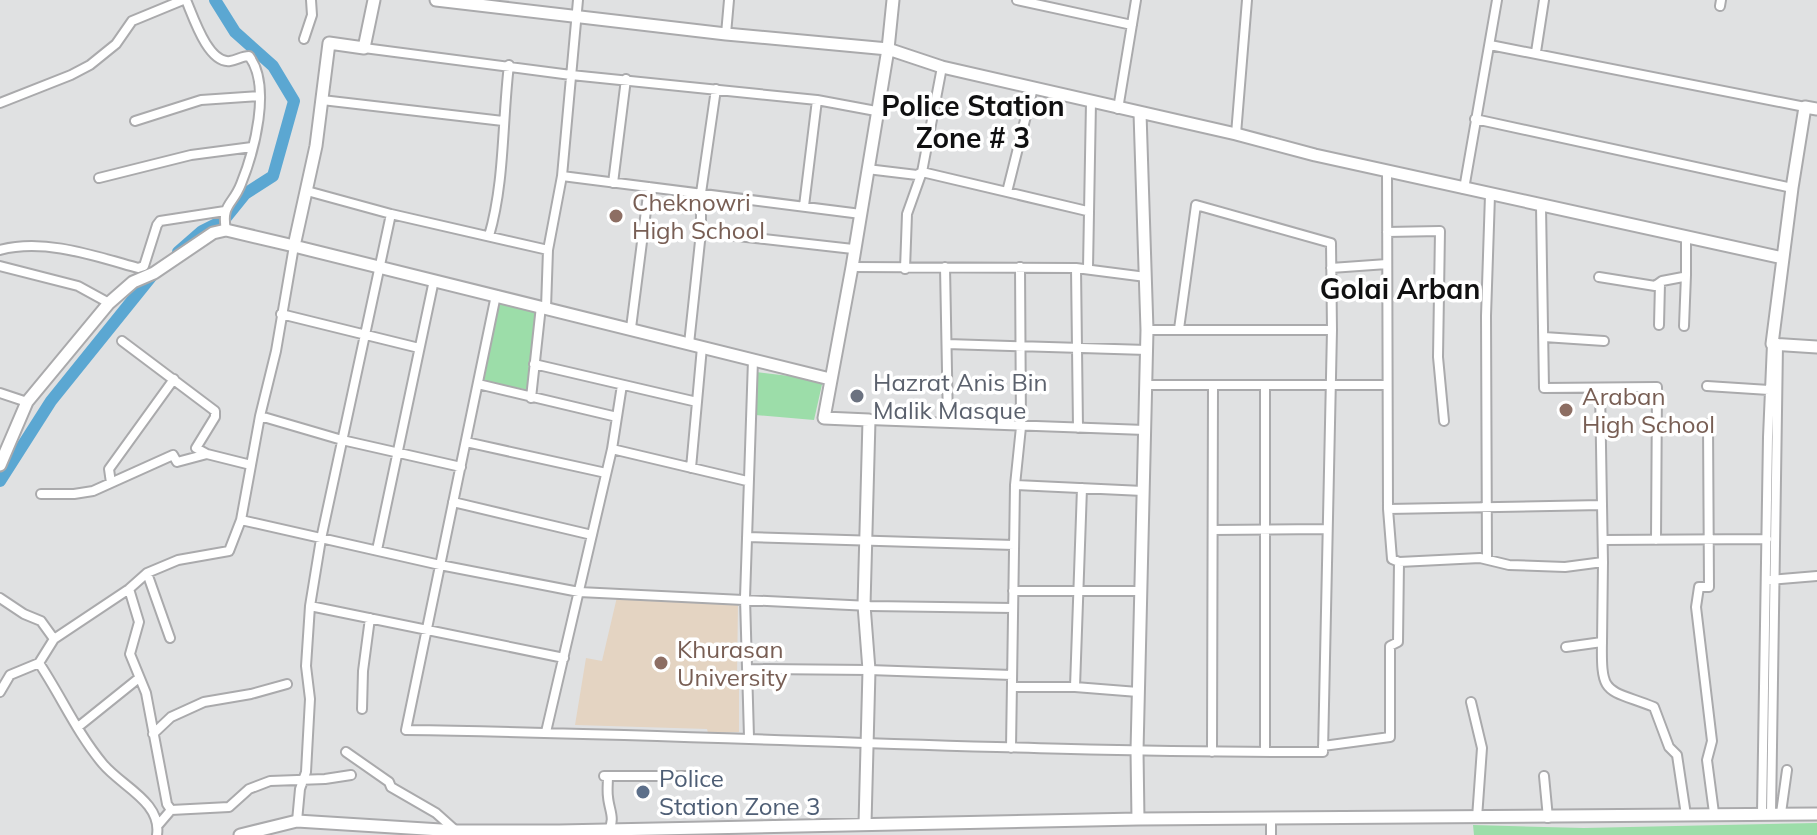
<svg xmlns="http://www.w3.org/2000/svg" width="1817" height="835" font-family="Mulish,sans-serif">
	<rect width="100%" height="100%" fill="#e0e1e2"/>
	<path fill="#e4d4c2" d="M617,597L738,604L737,677L731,682L739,683V732L708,733L707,729L575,725L586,658L602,661Z"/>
	<path fill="#9cdda9" d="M497,299L538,311L529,390L481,381Z
		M756,372L823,380L814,420L755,415Z
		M1817,823V835H1474L1473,825L1584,828Z"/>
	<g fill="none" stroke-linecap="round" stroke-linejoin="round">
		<path stroke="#5ba7d2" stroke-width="12" d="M178,252L202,231L224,220L245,194L273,176L294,101L273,66L235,32L215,0
			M0,481L51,401L155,272"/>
		<g stroke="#aaaaac" stroke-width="12">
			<path id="street" d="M186,0C193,16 208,64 230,61C237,60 242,56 249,56C272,86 254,152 241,184C233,205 221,204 226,230
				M1017,0L1132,25
				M1720,6L1721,0
				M726,34L729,0
				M304,39L312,15L311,0
				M1490,45L1805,107
				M364,48L571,75L817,100L876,111
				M1536,52L1544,0
				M322,100L503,121
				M0,103L71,75L90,65L116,44L132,21L183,0
				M1118,109L1136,0
				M1475,119L1792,188
				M135,121L201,100L260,96
				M1236,134L1247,0
				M867,169L917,175L922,172L1087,211
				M1387,171L1388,509L1392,559L1399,562L1480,558L1509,565L1565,567L1603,562
				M562,176L861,214
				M99,178L191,155L252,147
				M613,183L626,79
				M1464,189L1497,0
				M307,191L391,214L548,250
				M1007,192L1033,88
				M804,206L817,100
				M1541,206L1544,388L1657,387L1656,540
				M701,232L853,249
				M1387,232L1440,231L1438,357L1444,421
				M489,236C505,181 502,122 509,65
				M294,246L276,351L260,416L241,520L440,565L579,592L870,606L1013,608
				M0,250C44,238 95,256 138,268L144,266L157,225L160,221L225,211
				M0,266L78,286L109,303
				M852,267L1076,268L1146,277
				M945,267L948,423
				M1076,268L1078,428
				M1088,268L1091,102
				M1331,268L1387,264
				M905,269L907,214L922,172L942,67
				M1599,277L1655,286L1662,281L1683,277L1686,275V238
				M496,295L406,730C712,734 1018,753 1323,752L1332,330L1331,243L1196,205L1179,329
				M546,308L548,250L562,176L578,0
				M281,314L419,348
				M1659,325L1660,283
				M1684,326L1686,275
				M631,328L649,187
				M1147,330H1332
				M1544,337L1604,341
				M122,341L215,411V417L196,448L207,454L251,465
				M689,344L701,232V193L716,89
				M947,344L1147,350
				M534,364L697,402
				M478,384L617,417
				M1146,385H1387
				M1707,386L1769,390
				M0,393L27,402
				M531,398L541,306
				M260,416L342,440L461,467
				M869,420L1145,430
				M1708,424L1709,587H1699L1696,607L1712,741L1707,760L1714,813
				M466,442L606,473
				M612,449L747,481
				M691,468L702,347
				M111,483L109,469L174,379
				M1015,485L1143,491
				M41,494H74L93,491L173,455L177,462L207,454
				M453,502L592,535
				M1388,509L1602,505
				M1213,530L1326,529
				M747,537L1014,545
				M1603,540L1767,539
				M377,550L434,280
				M1487,559L1486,316L1490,195
				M147,573L170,638
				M1770,580L1817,576
				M129,589L139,622L130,654L146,693L167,804L171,810L159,824
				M1013,591H1141
				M0,598L24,614L41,621L54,639
				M310,606L564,658
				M1602,642C1601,697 1606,688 1654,707L1669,747L1677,755L1686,815
				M1566,647L1602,642L1603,562L1600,388
				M39,663C61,696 77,733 103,764C121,786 162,802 157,835
				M748,669L869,670L1012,675
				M1012,687H1075L1138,692
				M1075,687L1082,488
				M0,692L10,675L39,663L54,639L129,589L147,573L178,560L229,551L241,520
				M1471,702L1482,748L1477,818
				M362,709L363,671L370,618
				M78,727L139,678
				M546,732L612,449L622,385
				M153,734L171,717L204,702L251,694L287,684
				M749,737L745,598L753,360
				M1323,746L1390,737V646L1398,642L1399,562
				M1011,748L1015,485L1021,427L1020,267
				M346,752L389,782L391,787L436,813L455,830
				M1212,752L1213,385
				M1265,752V385
				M604,776H694
				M1544,776L1548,818
				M171,810L229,807L249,789L270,781L325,779L351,775
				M1762,813L1768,437L1772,344
				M1771,813L1778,345
				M1781,813L1787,770
				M1271,818V835
				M297,821L300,789L306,772L310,699L306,666L310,606L321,539L391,214
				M608,831C616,819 609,810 608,797C607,791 608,783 608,776"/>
		</g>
		<g stroke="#aaaaac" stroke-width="15">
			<path id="secondary" d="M436,0L726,34L888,49L942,67L1236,134L1315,155L1783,258
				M1817,109L1805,107L1792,188L1772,344L1817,347
				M294,246L830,379
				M0,465L27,402L109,303L133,282L154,273L213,233L226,230L294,246L316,146L329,43L364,48L374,0
				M1138,819L1137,751L1147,330L1140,113
				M865,824L869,670L864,605L869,420L824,418L852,267L888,49L893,0
				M240,835L297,821L457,831H559L1138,819L1817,814"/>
		</g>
		<use href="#street" stroke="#fff" stroke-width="8"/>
		<use href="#secondary" stroke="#fff" stroke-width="11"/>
	</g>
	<g fill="#8d6e63" stroke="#fff" stroke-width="3">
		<circle cx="616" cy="216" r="8"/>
		<circle cx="1566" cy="410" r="8"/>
		<circle cx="661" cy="663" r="8"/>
	</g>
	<circle fill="#6b7280" stroke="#fff" stroke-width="3" cx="857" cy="396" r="8"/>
	<circle fill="#5c6f8a" stroke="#fff" stroke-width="3" cx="643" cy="792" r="8"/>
	<g text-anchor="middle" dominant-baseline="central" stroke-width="7" stroke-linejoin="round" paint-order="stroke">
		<g font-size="24" fill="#785e54" stroke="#fff" text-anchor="start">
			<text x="632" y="202">Cheknowri<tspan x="632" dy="28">High School</tspan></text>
			<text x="1582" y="396">Araban<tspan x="1582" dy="28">High School</tspan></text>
			<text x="677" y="649">Khurasan<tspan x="677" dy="28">University</tspan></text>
		</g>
		<g font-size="24" fill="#5b616d" stroke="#fff" text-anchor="start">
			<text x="873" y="382">Hazrat Anis Bin<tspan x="873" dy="28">Malik Masque</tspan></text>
		</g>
		<g font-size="24" fill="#4e5e75" stroke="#fff" text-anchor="start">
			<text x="659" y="778">Police<tspan x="659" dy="28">Station Zone 3</tspan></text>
		</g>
		<g font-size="28" font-weight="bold" fill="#101011" stroke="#fff">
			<text x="973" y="105">Police Station<tspan x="973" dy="32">Zone # 3</tspan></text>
			<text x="1400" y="288">Golai Arban</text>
		</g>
	</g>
</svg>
